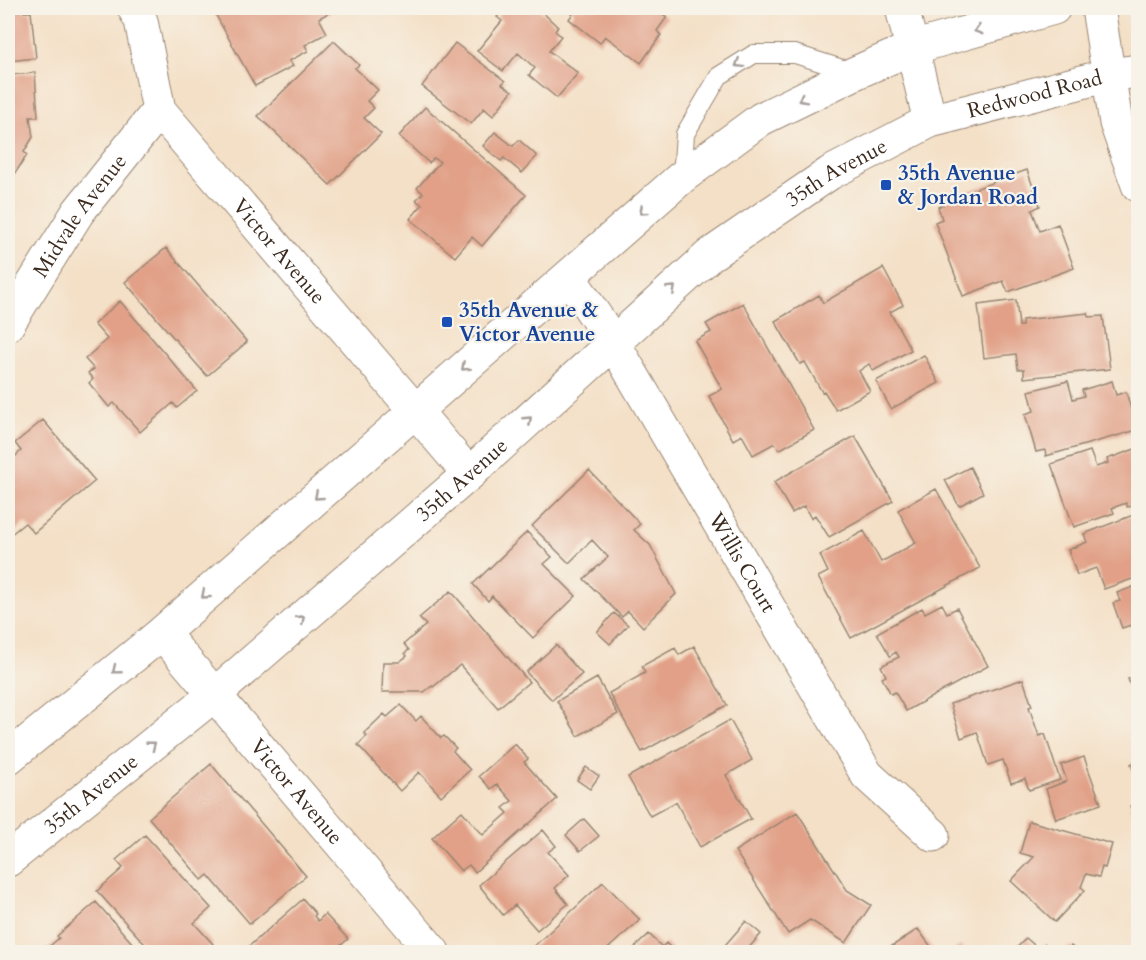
<svg xmlns="http://www.w3.org/2000/svg" width="1146" height="960" font-family="Cardo,serif">
	<rect width="100%" height="100%" fill="#f7f3e8"/>
	<filter id="ink" filterUnits="userSpaceOnUse"><feTurbulence type="fractalNoise" baseFrequency=".0167" numOctaves="2"/><feDisplacementMap in="SourceGraphic" scale="12" xChannelSelector="R" yChannelSelector="G"/><feConvolveMatrix kernelMatrix="1 2 1 2 8 2 1 2 1" color-interpolation-filters="sRGB"/></filter>
	<filter id="wash" filterUnits="userSpaceOnUse"><feTurbulence type="fractalNoise" baseFrequency=".008" numOctaves="4" result="noise"/><feDisplacementMap in="SourceGraphic" scale="24" xChannelSelector="R" yChannelSelector="G"/><feGaussianBlur stdDeviation="1.35" result="paint"/><feColorMatrix in="noise" values="0 0 0 0 0 0 0 0 0 0 0 0 0 0 0 0 0 1.4 0 .05"/><feComposite in="paint" operator="in"/></filter>
	<g filter="url(#wash)">
		<rect width="100%" height="100%" fill="#f4e0c7"/>
		<g id="blocks">
			<path fill="#e1a087" d="M8,8H23L24,12H31L36,58L8,61Z
				M212,8H338L319,18L327,33L305,45L308,51L289,61L293,66L255,86Z
				M505,8H538L558,27L555,31L561,36L549,51L578,73L557,98L529,75L535,68L518,53L503,71L477,51L502,21L497,17Z
				M568,8H654L667,17L657,31L661,35L641,63L605,36L600,43L569,19L574,12Z
				M334,41L359,65L355,68L378,90L367,101L374,108L364,118L381,134L330,185L258,116Z
				M455,43L505,81L502,84L512,91L493,116L484,108L471,124L422,86Z
				M35,73L38,117H30L33,137L24,152L27,155L8,184V75Z
				M425,107L526,195L482,246L472,237L455,257L410,219L422,205L416,200L423,193L417,188L440,162L434,158L429,163L399,136Z
				M495,132L513,146L519,140L537,156L522,173L504,158L501,161L483,146Z
				M1027,170L1040,206L1032,210L1040,231L1058,224L1074,268L1008,292L1003,281L963,296L935,222L942,219L938,207L943,205L942,201Z
				M166,248L247,342L207,376L125,282Z
				M883,268L903,305L890,312L911,350L873,371L869,364L859,371L870,391L836,410L824,391L822,392L805,362L800,364L775,321L819,295L823,303Z
				M1016,300L1019,326H1022V320L1088,313L1089,317L1103,316L1110,369L1024,378V369H1018L1016,354L984,358L978,305Z
				M120,301L197,391L177,408L173,403L140,432L114,403L109,407L89,383L93,379L88,373L94,369L85,359L107,339L94,324Z
				M743,303L814,430L779,450L775,443L753,455L742,435L733,440L709,396L722,389L695,341L711,332L706,324Z
				M924,355L939,383L891,409L876,381Z
				M1068,381L1073,399L1084,396L1082,390L1112,381L1116,395L1126,392L1137,430L1046,456L1045,450L1036,452L1025,414L1034,411L1029,391Z
				M43,420L95,481L34,533L25,523L10,535L8,532V463L21,451L15,443Z
				M855,436L893,501L829,537L815,515L811,518L804,506L792,513L774,482Z
				M1135,449L1138,458V505L1127,507L1126,503L1112,508L1114,513L1074,527L1051,464L1090,451L1096,467L1108,463L1107,459Z
				M970,467L983,493L959,506L945,480Z
				M589,470L640,524L634,530L650,545L676,594L643,627L628,611L622,617L584,579L608,557L592,540L569,563L532,526Z
				M936,489L980,568L851,638L818,577L828,572L820,555L864,531L881,562L916,543L898,510Z
				M1138,513V577L1104,589L1096,568L1077,575L1068,550L1087,542L1084,534Z
				M527,532L552,557L544,564L576,596L533,638L492,596L488,601L473,584Z
				M1138,585V644L1131,625L1122,628L1113,603L1120,601L1117,593Z
				M451,591L529,682L498,708L460,665L433,687L432,686L424,692H382L383,662H399L407,656L405,653L409,650L404,644L426,625L419,618Z
				M942,604L947,613L957,608L988,666L906,711L895,692L891,694L882,678L886,676L881,666L899,657L896,652L890,656L877,633L922,608L925,613Z
				M614,613L628,625L610,644L597,632Z
				M556,645L582,674L552,700L526,672Z
				M694,646L727,705L642,752L609,693L645,673L642,666L675,648L679,655Z
				M1138,675V707L1128,679Z
				M597,678L618,714L578,736L557,701Z
				M1023,679L1032,706L1029,707L1039,736L1045,734L1060,780L1029,790L1025,779L1011,783L1003,760L988,765L977,732L961,738L950,704Z
				M401,705L416,721L421,716L441,738L444,736L456,748L453,751L470,770L441,796L419,772L400,791L358,745L367,736L364,733L384,714L387,717Z
				M730,720L752,760L726,775L751,819L700,847L676,802L650,816L628,777Z
				M515,744L528,759L524,762L557,799L475,872L469,865L461,871L432,838L462,811L483,835L508,813L503,808L512,801L497,784L491,789L479,776Z
				M1084,757L1101,804L1056,819L1046,789L1067,781L1061,765Z
				M1138,761V782L1131,764Z
				M211,764L306,876L250,924L208,875L202,880L149,818Z
				M586,767L599,776L590,789L577,780Z
				M1138,803V827L1130,806Z
				M797,812L847,890L871,905L846,943L810,920L788,934L735,851Z
				M584,819L599,836L580,851L566,835Z
				M1029,821L1112,844L1105,868L1102,867L1099,877L1086,874L1081,887L1085,890L1055,922L1011,881L1034,857L1020,853Z
				M543,830L556,846L548,852L569,875L555,888L568,904L537,930L515,905L503,915L479,885Z
				M145,835L211,908L194,923L213,944L203,952H152L97,891L123,868L116,860Z
				M603,882L640,920L604,952H535L532,948Z
				M303,899L316,914L314,916L318,921L325,914L348,939L333,952H250L247,948Z
				M96,902L140,952H46L44,951L59,938L57,936Z
				M746,921L761,934L745,952H719Z
				M918,929L935,952H883Z
				M649,934L662,947L666,943L675,952H630Z
				M1026,938L1040,950L1045,944L1054,952H1013Z
				M961,946L965,952H951Z
				M1071,946L1078,952H1065Z"/>
		</g>
	</g>
	<g filter="url(#ink)">
		<use href="#blocks" fill-opacity="0" stroke="#988572" stroke-width="1.5"/>
		<g fill="none" stroke-linecap="round" stroke-linejoin="round">
			<g stroke="#988572" stroke-width="20">
				<path id="service" d="M682,177L685,134L719,76L754,54H795L855,73"/>
			</g>
			<g stroke="#988572" stroke-width="35">
				<g id="minor">
					<path id="s1" d="M134,8L141,21L159,110L469,474"/>
					<path d="M902,8L930,121"/>
					<path d="M1098,8L1116,123L1138,185"/>
					<path id="s2" d="M569,277L613,342L867,775L933,835"/>
					<path id="s3" d="M8,324L78,212L159,110"/>
					<path id="s4" d="M162,633L433,952"/>
				</g>
			</g>
			<g stroke="#988572" stroke-width="35">
				<g id="secondary">
					<path d="M8,758L162,633L682,177L761,119L855,73L912,48L1054,8"/>
					<path id="s5" d="M8,860L214,695L469,474L710,255L830,173L930,121L1109,75L1138,71"/>
				</g>
			</g>
			<use href="#service" stroke="#fff" stroke-width="18"/>
			<use href="#minor" stroke="#fff" stroke-width="33"/>
			<use href="#secondary" stroke="#fff" stroke-width="33"/>
		</g>
		<defs><path id="oneway-chevron" d="M-2-3.5L2.5 0L-2 3.5" fill="none" stroke-width="1.6" stroke-linecap="round" stroke-linejoin="round" transform="scale(1.5)"/></defs>
		<g stroke="#a79f9a">
			<use href="#oneway-chevron" transform="translate(978 30) rotate(164)"/>
			<use href="#oneway-chevron" transform="translate(739 64) rotate(148)"/>
			<use href="#oneway-chevron" transform="translate(802 99) rotate(153)"/>
			<use href="#oneway-chevron" transform="translate(643 211) rotate(139)"/>
			<use href="#oneway-chevron" transform="translate(672 289) rotate(-42)"/>
			<use href="#oneway-chevron" transform="translate(465 367) rotate(138)"/>
			<use href="#oneway-chevron" transform="translate(528 420) rotate(-43)"/>
			<use href="#oneway-chevron" transform="translate(318 496) rotate(139)"/>
			<use href="#oneway-chevron" transform="translate(205 595) rotate(139)"/>
			<use href="#oneway-chevron" transform="translate(301 619) rotate(-41)"/>
			<use href="#oneway-chevron" transform="translate(116 670) rotate(141)"/>
			<use href="#oneway-chevron" transform="translate(152 745) rotate(-38)"/>
		</g>
	</g>
	<g fill="#1a4fb4" stroke="#f7f3e8" stroke-width="2">
		<rect x="880" y="179" width="12" height="12" rx="3"/>
		<rect x="441" y="316" width="12" height="12" rx="3"/>
	</g>
	<g text-anchor="middle" dominant-baseline="central" stroke-width="4.5" stroke-linejoin="round" paint-order="stroke">
		<g font-size="21" fill="#3b2a1e" stroke="#f7f3e8">
			<text stroke="none"><textPath href="#s5" startOffset="1293">Redwood Road</textPath></text>
			<text stroke="none"><textPath href="#s5" startOffset="1078">35th Avenue</textPath></text>
			<text stroke="none"><textPath href="#s3" startOffset="130">Midvale Avenue</textPath></text>
			<text stroke="none"><textPath href="#s1" startOffset="291">Victor Avenue</textPath></text>
			<text stroke="none"><textPath href="#s5" startOffset="592">35th Avenue</textPath></text>
			<text stroke="none"><textPath href="#s2" startOffset="334">Willis Court</textPath></text>
			<text stroke="none"><textPath href="#s5" startOffset="106">35th Avenue</textPath></text>
			<text stroke="none"><textPath href="#s4" startOffset="208">Victor Avenue</textPath></text>
		</g>
		<g font-size="21" font-weight="bold" fill="#164399" stroke="#f7f3e8" text-anchor="start">
			<text x="898" y="173">35th Avenue<tspan x="898" dy="24">&amp; Jordan Road</tspan></text>
			<text x="459" y="310">35th Avenue &amp;<tspan x="459" dy="24">Victor Avenue</tspan></text>
		</g>
	</g>
	<rect width="1146" height="960" fill="none" stroke="#f7f3e8" stroke-width="30"/>
</svg>
